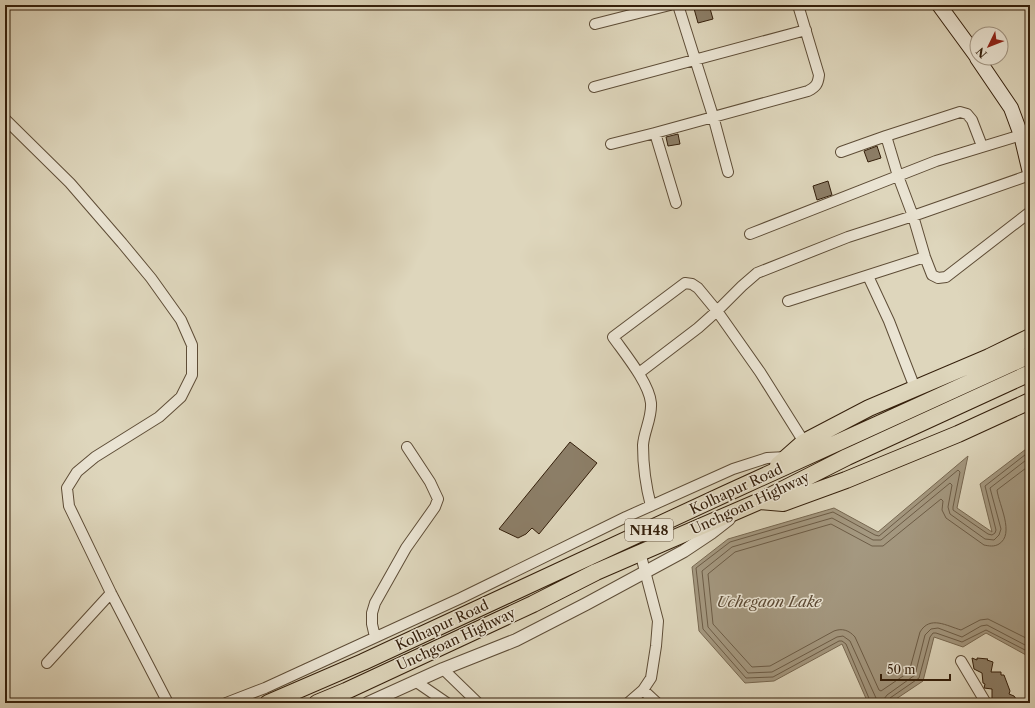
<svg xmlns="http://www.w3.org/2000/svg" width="1035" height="708" font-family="'Libre Caslon Text',serif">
	<rect width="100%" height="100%" fill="#ded6bc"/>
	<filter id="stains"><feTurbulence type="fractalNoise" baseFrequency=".005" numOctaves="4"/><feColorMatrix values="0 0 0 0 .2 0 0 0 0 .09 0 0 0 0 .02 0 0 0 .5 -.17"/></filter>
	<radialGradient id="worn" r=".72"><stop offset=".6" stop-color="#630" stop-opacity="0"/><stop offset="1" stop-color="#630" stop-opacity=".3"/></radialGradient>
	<path fill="#a49880" stroke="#776851" d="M1030,446V652L1026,655L986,633L963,647L934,637L923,681L890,703H868L842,644L774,681L745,683L699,631L692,567L728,539L834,508L878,532L968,456L957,508L992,532L980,484Z"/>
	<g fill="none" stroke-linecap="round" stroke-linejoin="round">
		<path stroke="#6c5c46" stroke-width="1" d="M1030,465L997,490C999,505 1015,534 999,544C994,547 989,546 984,545L946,518L942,510L943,501L941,499L883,546H872L831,524L735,552L708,574L713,624L752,667L770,666L834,631C842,628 849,630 855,637L879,690L881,691L909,672L920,632C930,615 947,626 961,630L980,620L988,619L1026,638H1030
			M871,703L846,644L842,641H839L773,677L746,678L703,629L696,568L730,542L833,512L875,535L879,536L958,470L960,472L953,507V510L988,534L992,535L995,533L996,530L985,486L1030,451
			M876,703V698L850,641L843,636L837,637L772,672L748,673L708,627L702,571L732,547L832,518L873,540H881L950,483L952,485L948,507L950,514L985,539L994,540L999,535L1001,529L990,488L1030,457
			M883,703L884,699L887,695L915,675L925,635L931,629L938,628L962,637L981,626L987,625L1025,645L1030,644
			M888,703L890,698L919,678L930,637L933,633H936L962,642L986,630L1025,650L1030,649"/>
	</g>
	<path fill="#8c7e67" stroke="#341f0b" d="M693,5H709L713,19L698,23Z
		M678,134L680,144L668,146L666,137Z
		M877,146L881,158L868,162L864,151Z
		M828,181L832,195L817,200L813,186Z
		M570,442L597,463L539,534L532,528L526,534L518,538L499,529Z
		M972,658L977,660V658L988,659L987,660L993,662L991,672H1001V675H1004L1010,691L1009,694L1014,696L1019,703H997L998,701L992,699V689L984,688L985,684L983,683L982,673L974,669Z"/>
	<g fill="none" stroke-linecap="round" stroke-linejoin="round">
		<g stroke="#5e4d37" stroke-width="12">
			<path id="minor" d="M678,5L713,116L728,172
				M595,24L670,5
				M594,87L806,30
				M5,119L70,183L122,243L151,278L181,320L192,345V375L181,397L159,417L95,457L77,472L67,488L69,506L111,593L168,703
				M655,133L676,203
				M886,136L898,176L913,216L925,257L932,275L938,278L946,277L1030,212
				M611,144L655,133L808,91C816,87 818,84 819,75L798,5
				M841,152L886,136L960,112L967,114L972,120L982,146
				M750,234L936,161L1021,135
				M868,276L889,321L915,388
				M788,301L925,257
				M639,373L698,328L717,311L742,286L757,273L848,237L913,216L1030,175
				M651,506C646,487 643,466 643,445C644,431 652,418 651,403C649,383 625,354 613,337L685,283L692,284L698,288L717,311L760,372L804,442
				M375,637L372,624V613L375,603L406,548L435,507L438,499L430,482L407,447
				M961,661L986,703
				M47,663L111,593
				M443,669L478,703
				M415,681L447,703
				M643,690L657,703
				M226,703L265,688L461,598L626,517L733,469L767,458L786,457
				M628,703L643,690L651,678L656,646L658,621L640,552"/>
		</g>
		<g stroke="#5e4d37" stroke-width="14">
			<path id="tertiary" d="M368,703L443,669L516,640L586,604L684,551L711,533L729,519"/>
		</g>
		<g stroke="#341f0b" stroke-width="16">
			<path id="secondary" d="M939,5L977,57
				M977,58L1011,108L1021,135L1030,173"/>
		</g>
		<g stroke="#341f0b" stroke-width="18">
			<path id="trunk" d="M778,465L804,442L869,408L989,357L1030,337
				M760,501L783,503L846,480L958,434L1030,401
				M268,703L363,662L725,494L1030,355
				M317,703L346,691L533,604L596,572L760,501L847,457L1030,373"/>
		</g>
		<use href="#minor" stroke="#eae4d3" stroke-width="10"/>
		<use href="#tertiary" stroke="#eae4d3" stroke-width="12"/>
		<use href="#secondary" stroke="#eae4d3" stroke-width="14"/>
		<use href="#trunk" stroke="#ded6bc" stroke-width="16"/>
	</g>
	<g text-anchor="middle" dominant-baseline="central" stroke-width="3" stroke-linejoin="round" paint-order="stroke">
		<rect fill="#eae4d3" stroke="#6b5a47" stroke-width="1" x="625" y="519" width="48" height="22" rx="3"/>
		<g font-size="13" font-weight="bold" fill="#341f0b">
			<text x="649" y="530">NH48</text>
		</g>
		<g font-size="14" fill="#341f0b" stroke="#eae4d3">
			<text transform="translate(736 489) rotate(-25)">Kolhapur Road</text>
			<text transform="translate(750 503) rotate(-25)">Unchgoan Highway</text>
			<text transform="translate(442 625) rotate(-25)">Kolhapur Road</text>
			<text transform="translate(456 639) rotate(-25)">Unchgoan Highway</text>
		</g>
		<g font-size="15" font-style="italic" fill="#5b4934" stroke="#eae4d3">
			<text x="769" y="601">Uchegaon Lake</text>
		</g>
	</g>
	<rect width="1035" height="708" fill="none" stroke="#ded6bc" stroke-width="20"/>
	<rect x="6" y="6" width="1023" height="696" fill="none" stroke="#341f0b" stroke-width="2"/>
	<rect x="10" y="10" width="1015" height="688" fill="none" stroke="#341f0b"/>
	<g transform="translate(989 46) rotate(227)"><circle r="19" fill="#eae4d3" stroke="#a19583"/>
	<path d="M0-3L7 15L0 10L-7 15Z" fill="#8f2418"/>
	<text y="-6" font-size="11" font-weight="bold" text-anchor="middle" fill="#341f0b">N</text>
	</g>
	<path d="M881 674v6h69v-6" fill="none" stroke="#341f0b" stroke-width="2"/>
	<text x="887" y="674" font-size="12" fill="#341f0b" stroke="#eae4d3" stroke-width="3" paint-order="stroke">50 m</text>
	<rect width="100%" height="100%" filter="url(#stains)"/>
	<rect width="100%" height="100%" fill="url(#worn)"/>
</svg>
